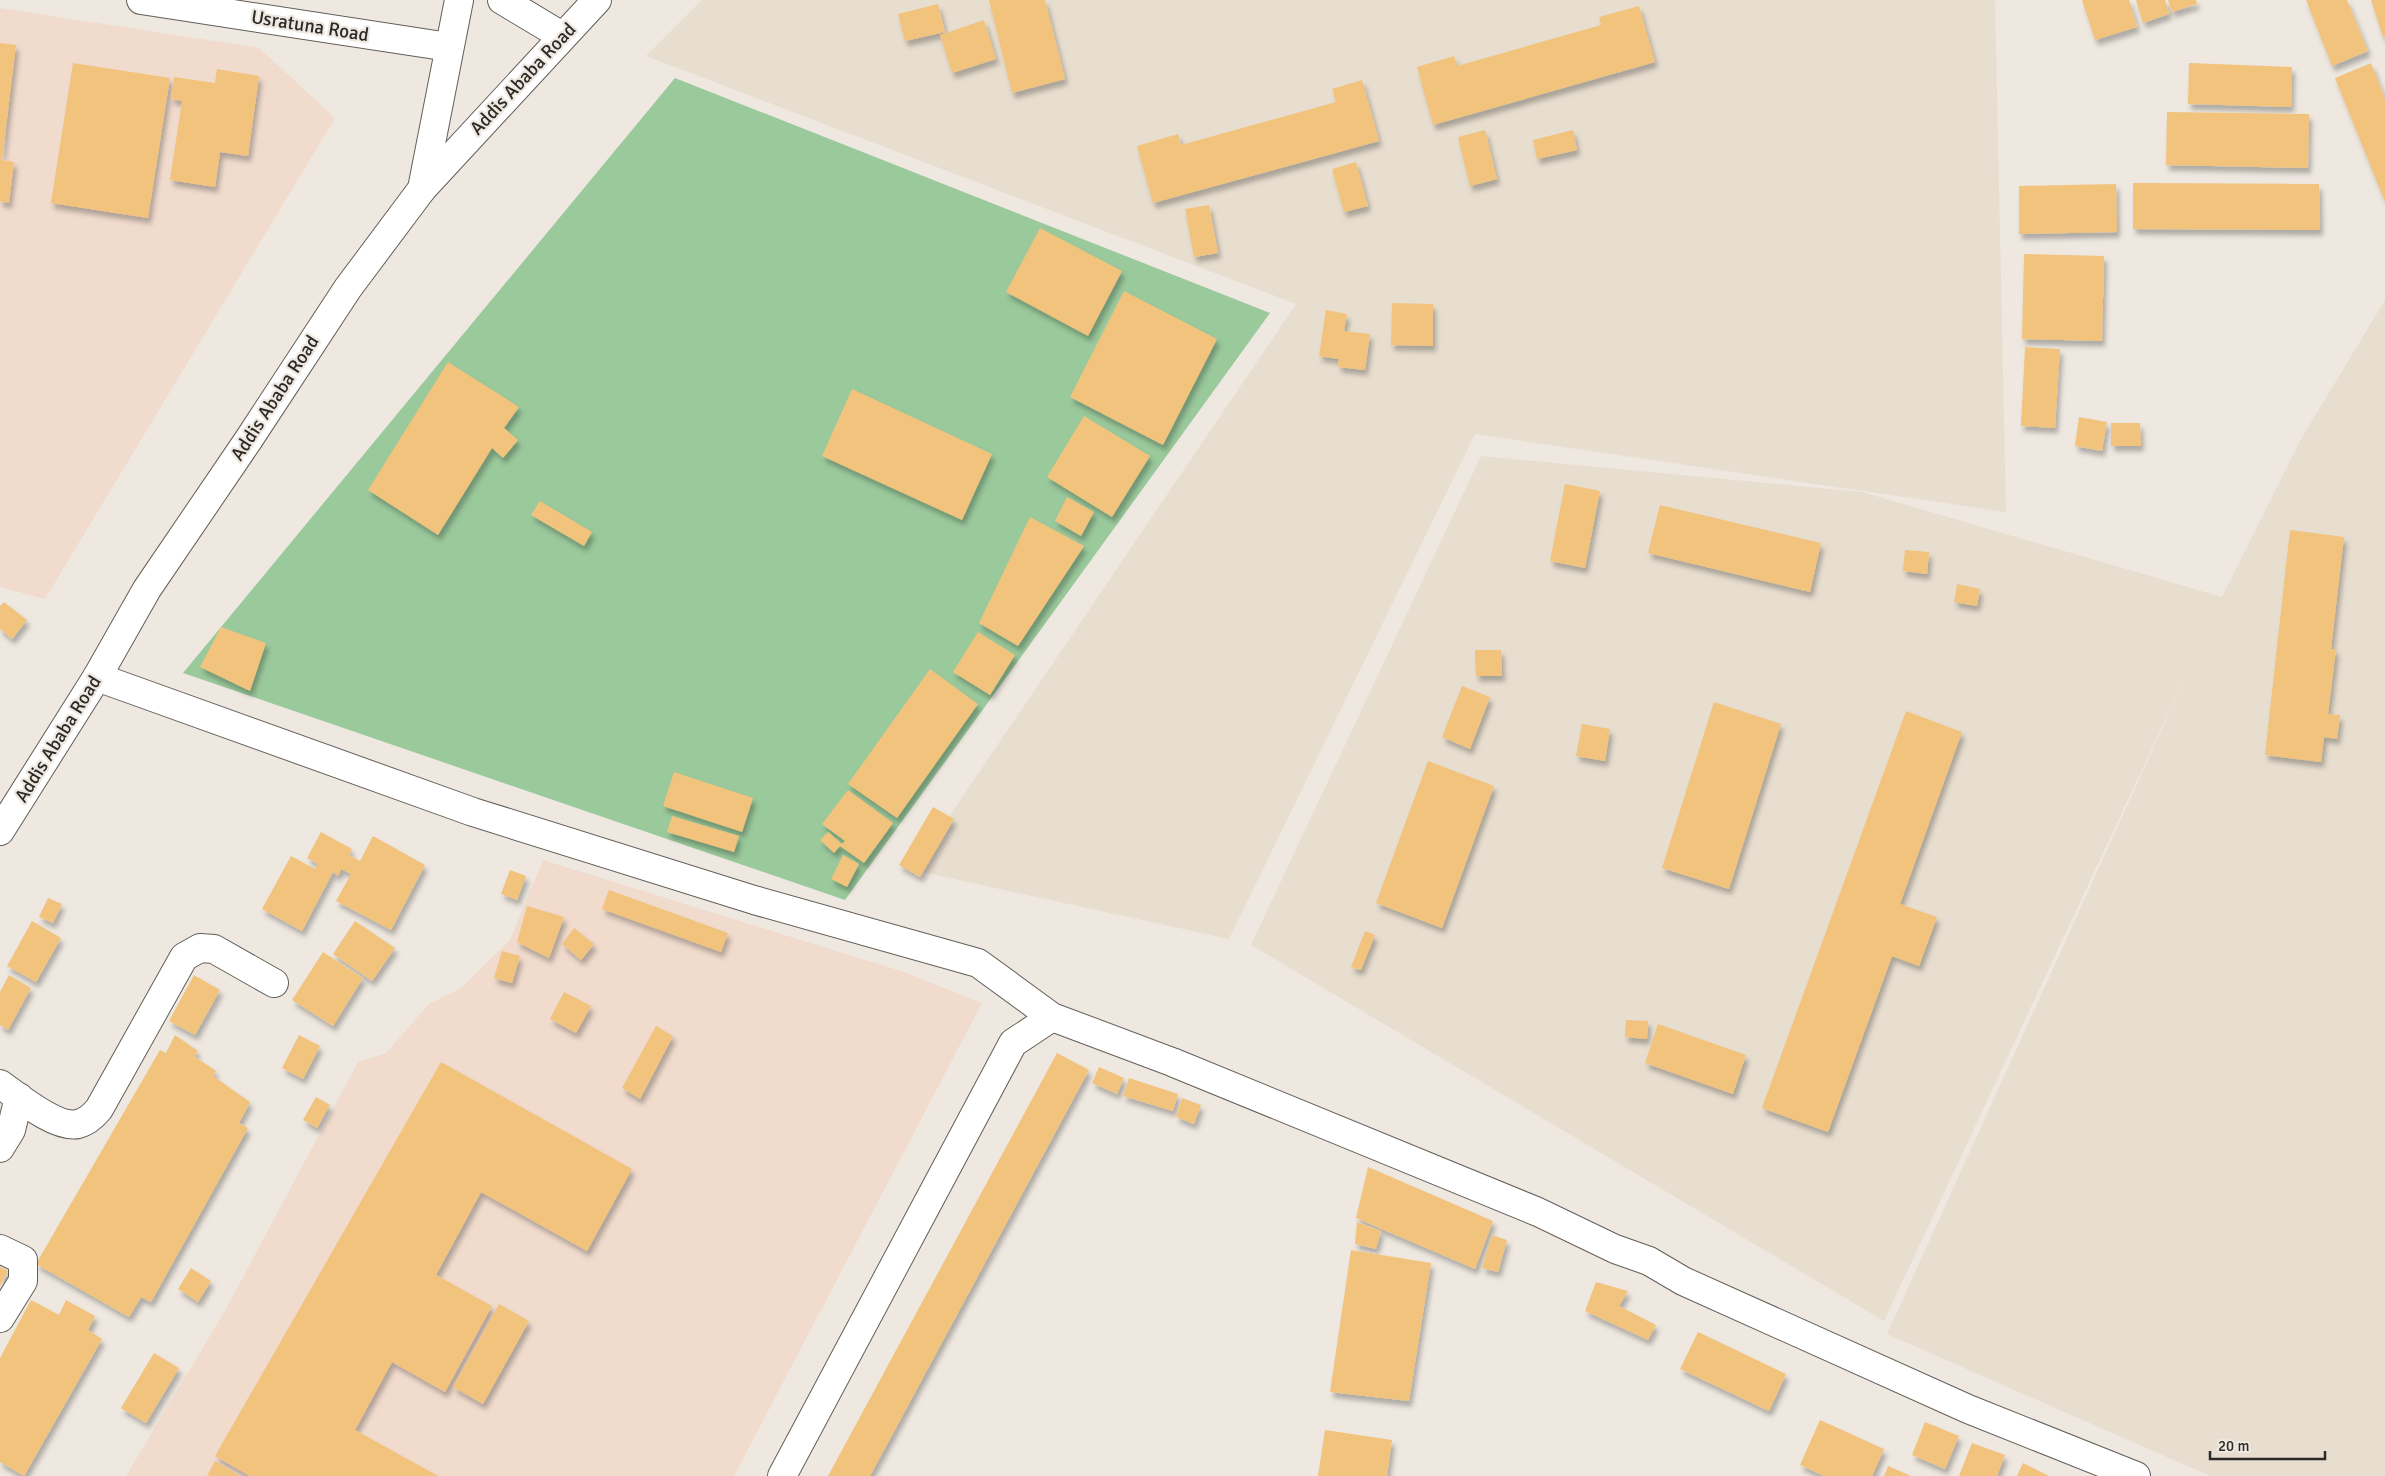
<svg xmlns="http://www.w3.org/2000/svg" width="2385" height="1476" font-family="Signika,sans-serif">
	<defs>
		<filter id="shadow"><feDropShadow dx="3" dy="5.5" stdDeviation="2.5" flood-color="#0004"/></filter>
	</defs>
	<rect width="100%" height="100%" fill="#eee8e0"/>
	<path fill="#e8decf" d="M702,0H1995L2006,512L1475,434L1229,939L913,870L1296,304L646,56Z
		M2385,300V1476H2210L1887,1334L2191,665L1884,1321L1251,945L1481,456L1862,492L2222,597L2301,439Z"/>
	<path fill="#f0dbcd" d="M0,8L259,48L335,118L45,599L0,587Z
		M543,860L904,972L982,1003L734,1476H126L226,1309L358,1062L386,1053L429,1004L460,989L510,940Z"/>
	<path fill="#9ac99c" d="M675,78L1270,313L845,900L183,673Z"/>
	<path fill="#f1c37d" filter="url(#shadow)" d="M989,0H1045L1065,79L1012,93Z
		M2082,0H2129L2137,27L2095,40Z
		M2136,0H2165L2169,14L2143,23Z
		M2168,0H2196L2197,4L2172,12Z
		M2306,0H2347L2368,51L2332,66Z
		M2371,0H2385V36L2383,37Z
		M938,4L945,32L905,41L898,14Z
		M1639,6L1655,62L1433,125L1417,67L1454,56L1457,66L1601,25L1599,17Z
		M984,20L996,59L952,73L940,35Z
		M0,43L16,45L2,160L14,162L9,203L0,201Z
		M73,63L170,78L148,218L51,203Z
		M2189,63L2292,67L2291,107L2188,104Z
		M2371,63L2385,99V202L2335,78Z
		M217,69L259,76L248,156L220,152L215,187L170,180L182,101L171,99L174,77L215,83Z
		M1362,80L1379,141L1153,203L1137,146L1178,134L1181,145L1336,102L1332,89Z
		M2167,112L2309,114L2308,168L2166,165Z
		M1485,130L1497,179L1470,186L1458,137Z
		M1573,130L1577,150L1537,159L1533,140Z
		M1356,162L1368,206L1344,212L1332,169Z
		M2133,183L2319,184L2320,230L2133,229Z
		M2116,184L2117,232L2019,234V186Z
		M1209,205L1218,253L1194,257L1185,209Z
		M1040,228L1122,271L1088,336L1006,292Z
		M2024,254L2104,256L2102,341L2022,339Z
		M1124,291L1217,339L1163,445L1070,397Z
		M1392,303L1433,304V346L1391,345Z
		M1326,310L1347,314L1344,331L1370,334L1365,370L1338,367L1339,359L1319,356Z
		M2025,347L2060,349L2055,428L2021,426Z
		M448,362L519,407L504,428L518,440L503,458L492,448L438,535L368,490Z
		M852,389L992,454L962,520L822,456Z
		M1084,416L1150,456L1112,517L1047,477Z
		M2079,417L2107,422L2102,451L2075,446Z
		M2111,423H2140L2141,446H2111Z
		M1565,484L1600,491L1585,568L1550,561Z
		M1067,497L1094,512L1081,536L1055,521Z
		M540,501L592,532L584,546L531,515Z
		M1660,505L1821,543L1810,592L1648,553Z
		M1030,517L1084,546L1018,646L979,623Z
		M2290,530L2344,537L2331,649H2336L2328,714L2340,715L2337,739L2324,737L2321,762L2265,755Z
		M1905,550L1929,552L1927,574L1903,571Z
		M1957,584L1980,589L1977,606L1954,602Z
		M4,602L27,620L12,639L0,629V606Z
		M221,627L266,643L250,691L200,667Z
		M978,632L1015,655L990,695L953,672Z
		M1475,650H1501L1502,676H1476Z
		M930,669L978,704L897,818L848,784Z
		M1462,686L1490,697L1470,749L1442,737Z
		M1714,702L1781,724L1729,889L1662,868Z
		M1906,711L1962,732L1900,904L1937,917L1919,966L1892,956L1828,1132L1762,1108Z
		M1582,724L1610,729L1605,761L1576,756Z
		M1428,761L1494,786L1442,928L1376,903Z
		M674,772L753,798L742,832L663,806Z
		M848,790L893,823L864,863L840,846L834,853L820,840L828,832L842,844L845,841L822,824Z
		M933,807L954,819L920,877L899,865Z
		M672,816L739,836L734,852L667,832Z
		M321,832L352,849L349,855L360,861L373,836L425,865L391,930L336,901L351,874L341,869L338,876L333,872L302,931L262,909L291,856L315,869L318,864L307,858Z
		M843,855L859,864L847,887L831,879Z
		M510,870L526,876L517,900L501,894Z
		M609,890L728,933L721,952L602,909Z
		M48,898L62,904L53,923L39,917Z
		M527,906L564,917L549,958L517,942Z
		M32,921L61,938L36,982L7,966Z
		M355,921L395,948L372,981L333,954Z
		M574,928L594,944L581,960L562,944Z
		M1365,931L1375,935L1361,970L1351,967Z
		M502,951L520,956L512,983L494,978Z
		M323,952L363,978L333,1026L292,1000Z
		M9,975L31,988L8,1030L0,1025V992Z
		M194,975L220,990L195,1035L169,1021Z
		M564,992L591,1006L576,1033L550,1019Z
		M1626,1020L1648,1021L1647,1039L1625,1037Z
		M1658,1024L1746,1055L1733,1094L1645,1063Z
		M656,1026L673,1036L640,1099L622,1088Z
		M175,1035L198,1051L194,1056L216,1071L213,1076L250,1102L239,1123L248,1128L151,1302L141,1297L129,1317L36,1264L160,1050L166,1053Z
		M299,1035L320,1046L303,1079L282,1068Z
		M1057,1053L1089,1070L870,1476H828Z
		M441,1062L632,1169L587,1251L481,1192L436,1275L492,1306L445,1392L392,1362L355,1430L438,1476H250L215,1456Z
		M1099,1067L1124,1078L1117,1094L1092,1083Z
		M1129,1078L1178,1094L1173,1111L1123,1096Z
		M316,1097L330,1105L317,1128L303,1120Z
		M1182,1098L1201,1105L1194,1124L1176,1117Z
		M1368,1167L1493,1221L1475,1269L1356,1218Z
		M1357,1222L1381,1231L1376,1249L1355,1244Z
		M1492,1235L1507,1240L1498,1272L1482,1268Z
		M1351,1250L1431,1263L1409,1401L1330,1392Z
		M0,1267L8,1271L0,1286Z
		M191,1268L211,1281L198,1302L178,1289Z
		M1596,1282L1628,1291L1619,1306L1656,1325L1648,1340L1585,1311Z
		M31,1300L59,1315L66,1300L95,1316L88,1330L102,1339L24,1476L0,1462V1358Z
		M499,1304L529,1321L483,1404L453,1387Z
		M1698,1332L1786,1374L1769,1411L1680,1369Z
		M154,1353L179,1368L146,1423L121,1408Z
		M1820,1420L1884,1449L1872,1476H1824L1800,1465Z
		M1925,1422L1959,1436L1945,1469L1912,1455Z
		M1325,1430L1392,1440L1387,1476H1318Z
		M1972,1443L2005,1455L1997,1476H1959Z
		M215,1461L240,1476H207Z
		M2023,1463L2049,1476H2017Z
		M1888,1466L1911,1476H1884Z"/>
	<g fill="none" stroke-linecap="round" stroke-linejoin="round">
		<g stroke="#635e58" stroke-width="30">
			<path id="minor" d="M141,0L449,47
				M422,189L459,0
				M97,677L473,812L754,900L978,963L1052,1017L1172,1062L1538,1212L1615,1249L1649,1261L1683,1281L1968,1409L2136,1476
				M0,1084C17,1096 56,1129 78,1124C87,1122 94,1115 99,1109L184,957L200,948L214,949L274,983
				M0,1148L11,1130L19,1097
				M0,1249L23,1260V1281L0,1318
				M782,1476L1013,1043L1052,1017"/>
		</g>
		<g stroke="#635e58" stroke-width="30">
			<path id="major" d="M502,0L562,36
				M0,831L97,677L147,589L249,439L348,288L422,189L597,0"/>
		</g>
		<use href="#minor" stroke="#fff" stroke-width="28"/>
		<use href="#major" stroke="#fff" stroke-width="28"/>
	</g>
	<g text-anchor="middle" dominant-baseline="central" stroke-width="4.5" stroke-linejoin="round" paint-order="stroke">
		<g font-size="19" fill="#2c2a27" stroke="#eee8e0">
			<text transform="translate(310 26) rotate(9)">Usratuna Road</text>
			<text transform="translate(523 79) rotate(-47)">Addis Ababa Road</text>
			<text transform="translate(275 398) rotate(-57)">Addis Ababa Road</text>
			<text transform="translate(58 739) rotate(-58)">Addis Ababa Road</text>
		</g>
	</g>
	<path d="M2210 1451v8h115v-8" fill="none" stroke="#2c2a27" stroke-width="2.5"/>
	<text x="2218" y="1451" font-size="15" fill="#2c2a27" stroke="#eee8e0" stroke-width="4" paint-order="stroke">20 m</text>
</svg>
